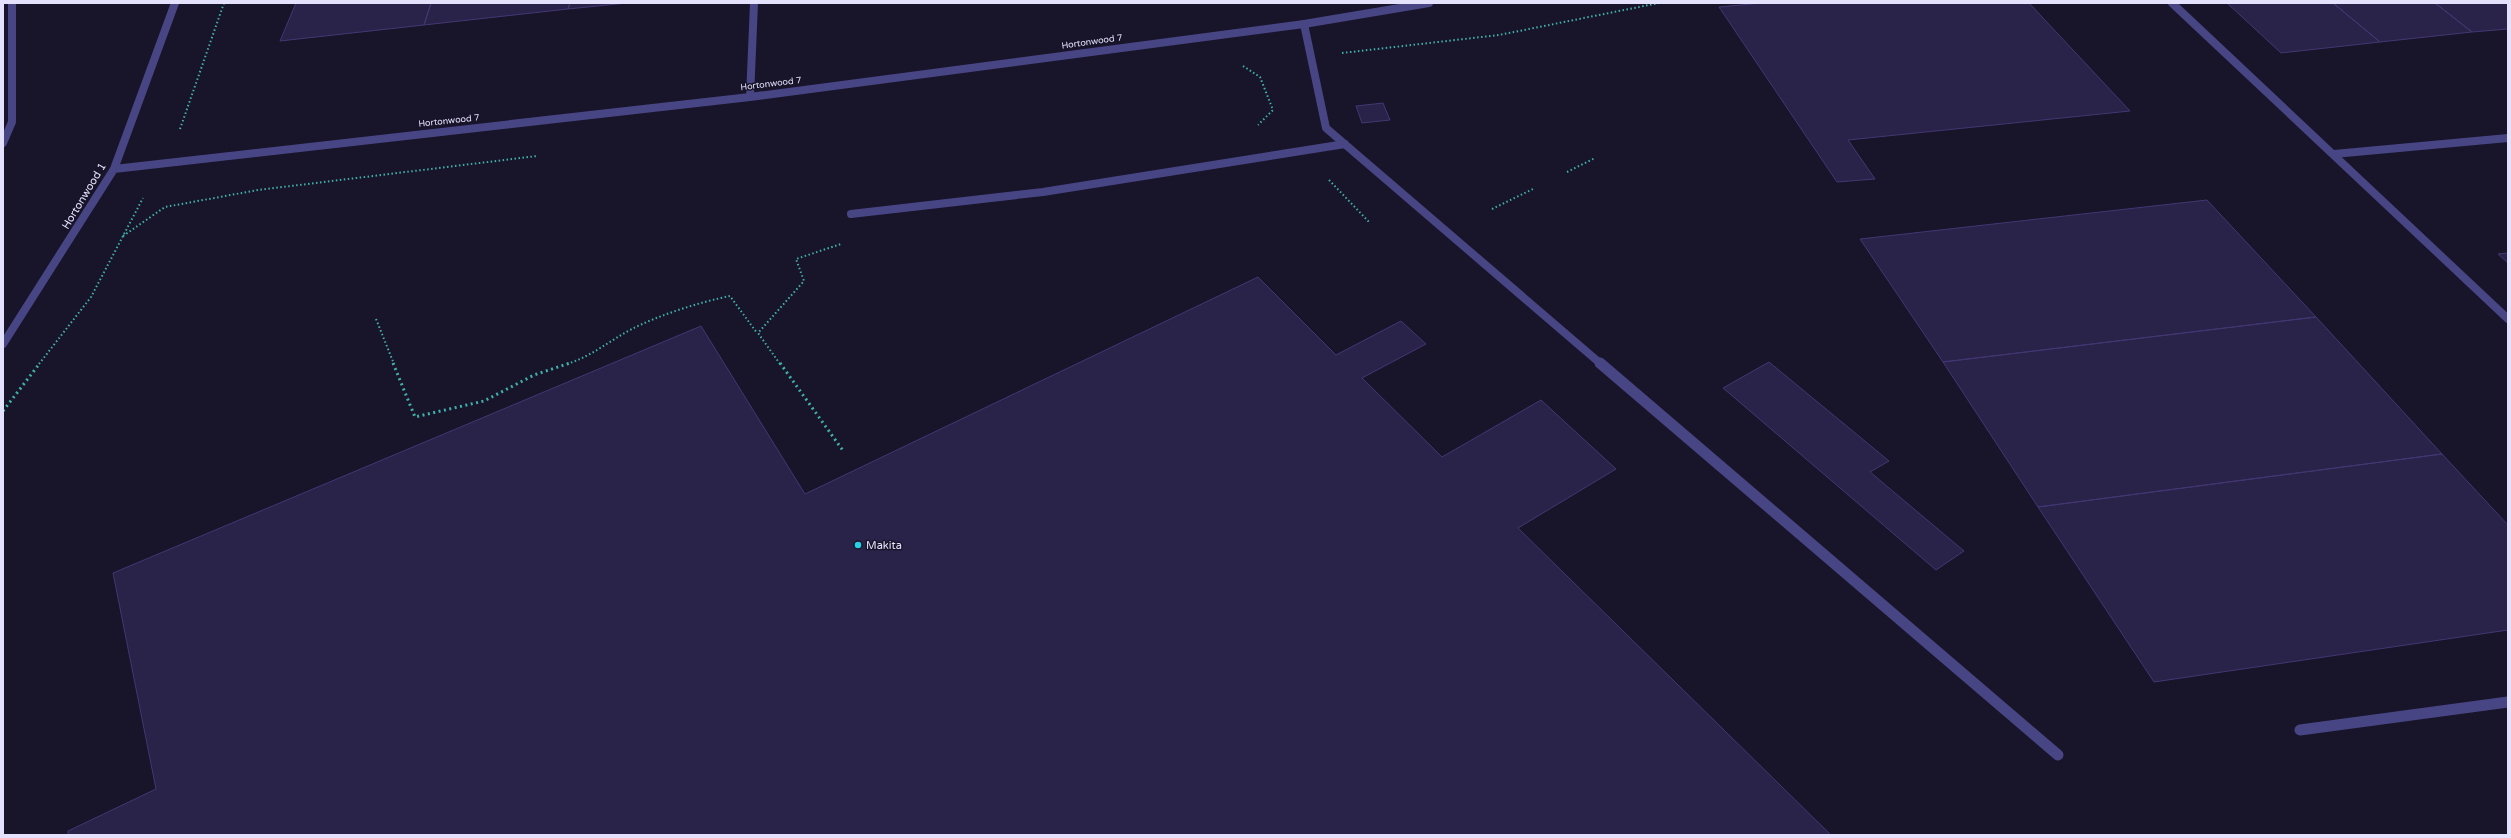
<svg xmlns="http://www.w3.org/2000/svg" width="2511" height="838" font-family="'Varela Round',sans-serif">
	<rect width="100%" height="100%" fill="#18142a"/>
	<path fill="#2a2349" stroke="#433772" d="M296,3H431L424,25L280,41Z
		M431,3H570L568,9L424,25Z
		M570,3H627L568,9Z
		M1761,3H2029L2130,111L1848,140L1875,179L1837,182L1719,7Z
		M2227,3H2333L2380,42L2281,53Z
		M2333,3H2435L2472,32L2380,42Z
		M2435,3H2508V29L2472,32Z
		M1383,103L1390,120L1362,123L1356,106Z
		M2207,200L2316,317L1943,362L1860,239Z
		M2508,253V263L2498,254Z
		M1258,277L1336,355L1401,321L1426,344L1362,378L1442,457L1541,400L1616,469L1518,528L1831,835H68V831L156,789L113,573L701,326L805,494Z
		M2316,317L2442,454L2038,507L1943,362Z
		M1769,362L1889,461L1870,472L1964,551L1936,570L1723,388Z
		M2442,454L2508,525V630L2154,682L2038,507Z"/>
	<g fill="none" stroke-linecap="round" stroke-linejoin="round">
		<path stroke="#40b1aa" stroke-width="2" stroke-dasharray="1.5 2.5" stroke-linecap="butt" d="M1342,53L1499,35L1659,3
			M1243,66L1260,77L1273,110L1258,125
			M180,129L224,3
			M1567,172L1595,158
			M1329,180L1370,223
			M1492,209L1535,188
			M123,236L165,207L258,190L537,156
			M376,319L394,364
			M39,364L91,297L143,198
			M567,364C592,356 609,341 632,329C659,315 700,302 730,296L757,333
			M780,364L758,333L804,281L796,259L841,244"/>
		<path stroke="#40b1aa" stroke-width="3" stroke-dasharray="2 3.5" stroke-linecap="butt" d="M393,363L415,417L484,401L534,375L570,363
			M780,363L844,452
			M3,411L40,363"/>
		<path stroke="#484584" stroke-width="8" d="M1304,24L1326,128L1601,364
			M3,143L12,122V3
			M2334,154L2508,138
			M851,214L1043,192L1345,144"/>
		<path stroke="#484584" stroke-width="11" d="M1600,363L2058,755
			M2300,730L2508,702"/>
		<path stroke="#484584" stroke-width="8" d="M2172,3L2508,319
			M750,97L754,3
			M114,169L750,97L1304,24L1429,3
			M3,344L114,169L175,3"/>
	</g>
	<circle fill="#23d2e6" stroke="#18142a" stroke-width="1.5" cx="858" cy="545" r="4"/>
	<g text-anchor="middle" dominant-baseline="central" stroke-width="3" stroke-linejoin="round" paint-order="stroke">
		<g font-size="9" fill="#e4e1fc" stroke="#18142a">
			<text transform="translate(1092 42) rotate(-8)">Hortonwood 7</text>
			<text transform="translate(771 84) rotate(-7)">Hortonwood 7</text>
			<text transform="translate(449 121) rotate(-6)">Hortonwood 7</text>
		</g>
		<g font-size="11" fill="#e4e1fc" stroke="#18142a">
			<text transform="translate(84 196) rotate(-59)">Hortonwood 1</text>
		</g>
		<g font-size="11" fill="#e4e1fc" stroke="#18142a" text-anchor="start">
			<text x="866" y="545">Makita</text>
		</g>
	</g>
	<rect width="2511" height="838" fill="none" stroke="#e4e1fc" stroke-width="8"/>
</svg>
